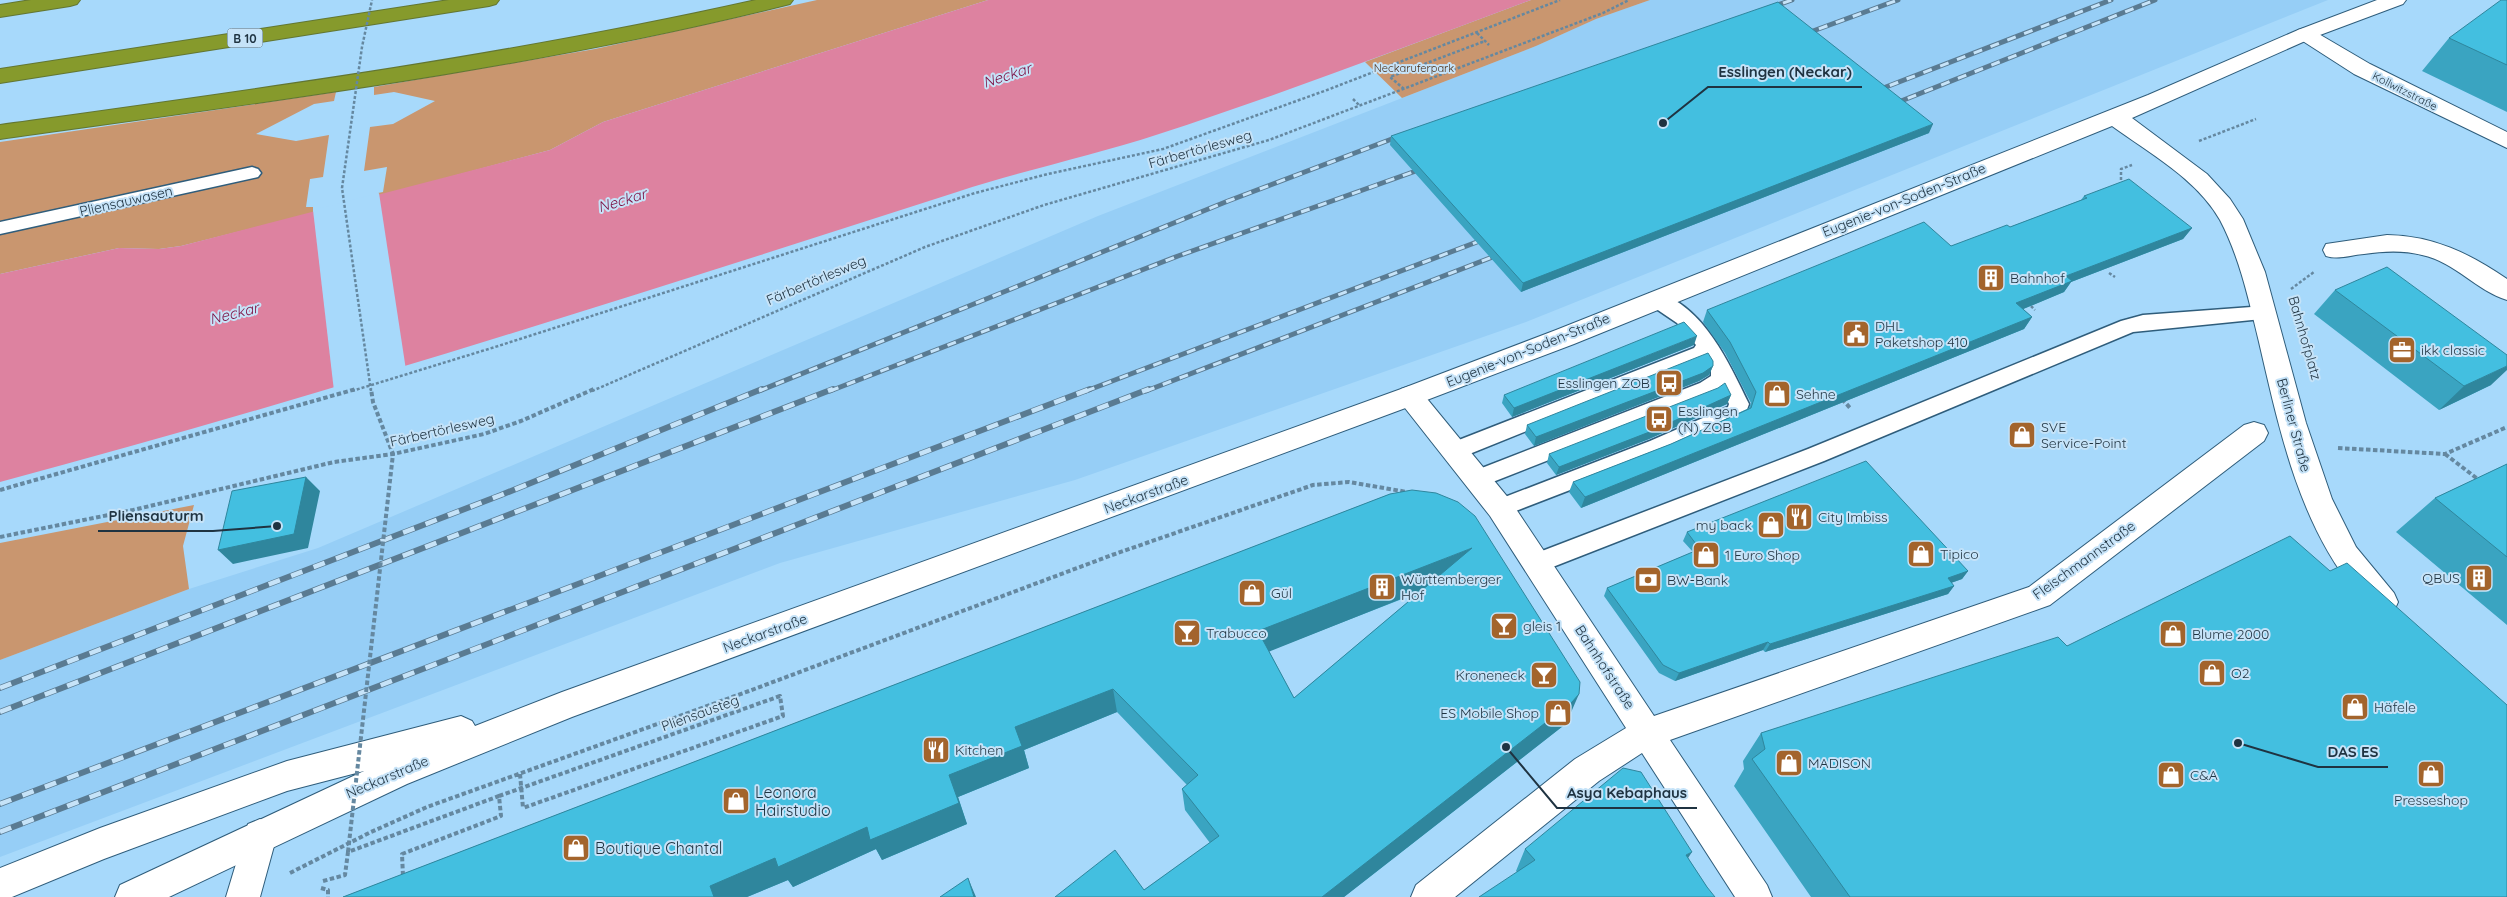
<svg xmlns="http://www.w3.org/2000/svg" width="2507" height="897" font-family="Quicksand,sans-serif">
	<rect width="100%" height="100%" fill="#a7d9fb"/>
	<path fill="#96cef6" d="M1650,0H2328L1526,322L1075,480L780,563L0,857V660L189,589L318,548L1098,216L1536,46L1596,19Z"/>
	<path fill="#c9966f" d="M817,0H988L603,122L550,150L379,196L378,193L383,192L387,167L364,171L370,127L393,124L435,101L394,92L374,95V87L595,49Z
		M1531,0H1650L1596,19L1536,46L1402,98L1365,62Z
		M336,92L334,101L314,104L256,134L296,141L329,135L323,177L310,179L306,207H313V213L181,246L159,249L119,248L0,274V142Z
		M194,505L183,546L189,589L0,660V543Z"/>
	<path fill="#dd82a0" d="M988,0H1531C1407,46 1285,93 1159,134C1092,156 1024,170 957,192C640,294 322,396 0,482V274L119,248L159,249L181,246L550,150L603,122Z"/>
	<path fill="#a7d9fb" d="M379,193L406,370L334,391L313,210Z"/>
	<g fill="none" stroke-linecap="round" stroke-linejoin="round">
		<g stroke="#2f5d7b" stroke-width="3">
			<path id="lane" d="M252,167L258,169L261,173L258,177L0,234V222Z
				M1656,292C1704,306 1729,363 1749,404L1744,418L1666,453L1508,514L1500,517L1492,514L1489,508L1492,502L1650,441L1728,407L1729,404L1722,389L1714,395L1485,485L1477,488L1469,485L1466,479L1469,473L1700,383L1711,376V369L1705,359L1462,457L1454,459L1446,457L1443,451L1446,445L1694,348L1696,345L1677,323L1649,304L1646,299L1649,294Z
				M2265,306L2272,308L2275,313L2272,318L2133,332L1824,461L1545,570L1537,573L1529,570L1526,563L1529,556L1808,449L2121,321L2143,315Z"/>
		</g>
		<g stroke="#2f5d7b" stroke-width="2">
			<path id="street" d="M2305,28L2312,30L2370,64L2507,132V148L2354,74L2298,38L2295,34L2298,30Z
				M2387,235C2434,236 2469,253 2507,279V300C2477,291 2455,262 2422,255C2403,250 2384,251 2364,254C2351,255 2339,260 2326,256L2323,250L2326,244Z
				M1410,386L1419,389L1510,500L1654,716L2029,587L2244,425L2254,422L2264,425L2268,433L2264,441L2050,605L1670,740L1767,885L1772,897H1735L1642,753L1599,781L1455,897H1411L1416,885L1575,759L1626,728L1490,516L1401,403L1397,396L1401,389Z
				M260,819L272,824L277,835L260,897H226L248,824Z"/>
		</g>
		<g stroke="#2f5d7b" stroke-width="2">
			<path id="secondary" d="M2377,0H2406L2403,4L2312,38L2132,118L2207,174L2230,199L2243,219L2265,272L2306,423L2332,499L2356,547L2394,593L2398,602L2394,611C2373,618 2367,606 2355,591C2298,521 2279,428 2259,342C2249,301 2240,258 2220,220C2197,179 2149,153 2112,126L1574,344L1419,403L572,717L407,784L169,897H115L120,885L364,771L287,791L104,859L12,897H0V868L100,828L287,761L461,716L472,721L475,726L562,692L1401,389L1556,330L2148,95L2298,30Z"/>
		</g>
		<g stroke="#627633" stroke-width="2">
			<path id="highway" d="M31,0H80L77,4L70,6L0,17V5Z
				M449,0H499L496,4L489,6L0,83V69Z
				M756,0H793L790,4C531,69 264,102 0,139V125C253,90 506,56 756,0Z"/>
		</g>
		<path stroke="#6588a0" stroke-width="2.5" stroke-dasharray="3 2" stroke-linecap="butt" d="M1477,33L1489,45
			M1404,89L1390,77L1485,41
			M1353,99L1360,106
			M2199,141L2256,119
			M2121,180V169L2132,165
			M2109,273L2115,277
			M2291,289L2314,272
			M2031,306L2035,310
			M352,391L495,347L975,193L1048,174L1163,149L1327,90L1560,0
			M592,391L925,247L1044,205L1269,140L1603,13L1629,0"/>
		<path stroke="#6588a0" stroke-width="4" stroke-dasharray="4.5 2.5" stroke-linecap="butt" d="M1842,399L1851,409
			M2338,448L2445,454L2507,427
			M2445,454L2479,480
			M0,490L356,389
			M0,537L133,510L334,462L393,454L484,434L521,421L594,389
			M520,774L523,808
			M290,873L371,832L427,807L749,691L1112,555L1313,485L1349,482L1407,492
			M323,881L345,875L348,852L499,796L501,816L402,854L403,876
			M321,888L328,890V897"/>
		<use href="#lane" fill="#fff" fill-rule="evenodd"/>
		<use href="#street" fill="#fff" fill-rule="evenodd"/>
		<use href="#secondary" fill="#fff" fill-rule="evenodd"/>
		<use href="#highway" fill="#869a2c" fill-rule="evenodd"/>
		<g stroke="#5a7b92" stroke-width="5">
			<path id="rail-far1" d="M1766,9L1792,0
				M1802,35L1898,0
				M1873,92L2111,0
				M1891,105L2155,0
				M759,391L1228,201L1405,134
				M830,391L1178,256L1427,167
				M1086,391L1490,237
				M1146,391L1503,253"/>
		</g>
		<g stroke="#5a7b92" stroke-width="6">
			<path id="rail" d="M0,688L501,495L762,389
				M0,712L833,389
				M0,804L1090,389
				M0,832L1149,389"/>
		</g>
		<use href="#rail-far1" stroke="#c6e3f8" stroke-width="3" stroke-dasharray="9" stroke-linecap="butt"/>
		<use href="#rail" stroke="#c6e3f8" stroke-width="4.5" stroke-dasharray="12" stroke-linecap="butt"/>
		<path stroke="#6588a0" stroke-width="2.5" stroke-dasharray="3 2" stroke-linecap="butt" d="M371,391L342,188L362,47L372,0"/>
		<path stroke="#6588a0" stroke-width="4" stroke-dasharray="4.5 2.5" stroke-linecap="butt" d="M499,796L780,696L783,716L523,808
			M348,852L393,454L373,402L371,389"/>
	</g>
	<path fill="#3aa4c1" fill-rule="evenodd" d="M2507,0V112L2422,71L2449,38Z
		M1929,133L1521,292L1390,145L1391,136Z
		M2084,196L2192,228L2183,239L2071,282L2064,292L2023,309L2032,317L2024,329L1581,508L1569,492L1573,482L1671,444L1749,408L1751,403L1725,353L1703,322L1707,310L1951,246L2010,227L2081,200Z
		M2335,290L2491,385L2439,410L2314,314Z
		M1694,345L1512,417L1502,403L1504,395Z
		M1713,366L1709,375L1699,381L1534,446L1525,434L1527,425Z
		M1731,395L1727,404L1649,439L1556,475L1547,463L1549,454Z
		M2507,464V625L2396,532L2435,498Z
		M1390,494L1569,717L1563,726L1344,897H1055L1144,890L1210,843L1185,810L1182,789L1187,785L1117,712L1024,750L1029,768L958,797L967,824L882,860L876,849L793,887L788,880L747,897H343ZM1420,592L1294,698L1269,651Z
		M1687,532L1968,571L1962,579L1951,583L1954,586L1948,594L1765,652L1763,650L1675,681L1659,673L1604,596L1607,588L1693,552L1683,541Z
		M2330,571L2507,897H1811L1734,786L1744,769L1743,761L1761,733Z
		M1525,849L1688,858L1707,887L1517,872L1516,871Z"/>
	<path fill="#2f869d" d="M1933,124L1929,133L1521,292L1523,283Z
		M2192,228L2183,239L2071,282L2064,292L2009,315L2016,303L2066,276Z
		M2032,317L2024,329L1581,508L1585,497Z
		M1697,336L1694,345L1512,417L1514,408Z
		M1713,366L1709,375L1699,381L1534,446L1536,437Z
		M2507,366V370L2491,385L2439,410L2464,386Z
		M1731,395L1727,404L1649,439L1556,475L1559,467Z
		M306,477L320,491L308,548L233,564L218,550Z
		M1472,548L1466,573L1258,656V631Z
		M1968,571L1962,579L1942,586L1948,578Z
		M1954,586L1948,594L1765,652L1770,644Z
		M1768,642L1763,650L1675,681L1679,673Z
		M1113,689L1117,712L1024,750L1029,768L958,797L967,824L882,860L876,849L793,887L788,880L747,897H714L710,886L949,775L1015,727Z
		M1579,694L1569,717L1563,726L1344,897H1322Z
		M1692,852L1678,873L1686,855Z
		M968,878L976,897H974Z"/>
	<path fill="#43bfe0" stroke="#2f869d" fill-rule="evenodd" d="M2501,0H2507V65L2449,38Z
		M1778,2L1933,124L1523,283L1391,136Z
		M2129,179L2192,228L2066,276L2072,281L2016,303L2032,317L1585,497L1573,482L1671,444L1751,408L1756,392L1730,342L1707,310L1924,222L1951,246L2007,225L2010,227L2087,198L2084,196Z
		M2387,267L2507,355V366L2464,386L2335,290Z
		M1684,322L1697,336L1514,408L1504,395Z
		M1708,353L1713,361V366L1703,373L1536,437L1527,425Z
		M1725,383L1731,395L1652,431L1559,467L1549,454L1718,388Z
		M1866,461L1968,571L1948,578L1954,586L1770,644L1768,642L1679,673L1663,665L1607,588L1695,551L1694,550L1699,548L1687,532Z
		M2507,464V557L2435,498Z
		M306,477L294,534L218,550L232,491Z
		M1412,490L1436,493L1458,502L1475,516L1580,682L1579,694L1572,702L1322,897H1055L1115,850L1144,890L1219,836L1182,789L1198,775L1113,689L1015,727L1022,746L949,775L959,803L870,840L867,827L778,867L775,858L710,886L714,897H343L1390,494ZM1472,548L1294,698L1258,631Z
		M2290,536L2330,571L2347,563L2507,705V897H1850L1752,759L1765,749L1761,733L2058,637L2067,646Z
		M1623,768L1641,772L1692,852L1686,855L1707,887L1715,897H1479L1535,860L1525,849Z
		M968,878L974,897H940Z"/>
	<defs>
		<g id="building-square" transform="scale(1.4375)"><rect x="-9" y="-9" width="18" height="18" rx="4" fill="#a3642c" stroke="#c6e3f8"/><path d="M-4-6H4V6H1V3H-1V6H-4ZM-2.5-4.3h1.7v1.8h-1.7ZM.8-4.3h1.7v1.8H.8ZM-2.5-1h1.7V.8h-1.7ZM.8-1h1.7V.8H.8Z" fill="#fff"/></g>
		<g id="civic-square" transform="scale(1.4375)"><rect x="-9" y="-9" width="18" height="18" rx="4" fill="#a3642c" stroke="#c6e3f8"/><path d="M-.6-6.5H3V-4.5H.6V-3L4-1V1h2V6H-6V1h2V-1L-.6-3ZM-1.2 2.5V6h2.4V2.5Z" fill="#fff"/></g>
		<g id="office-square" transform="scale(1.4375)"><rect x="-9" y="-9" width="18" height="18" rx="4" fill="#a3642c" stroke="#c6e3f8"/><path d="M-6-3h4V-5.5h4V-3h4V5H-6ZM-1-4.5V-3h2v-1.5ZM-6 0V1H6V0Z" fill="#fff"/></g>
		<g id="bus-square" transform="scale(1.4375)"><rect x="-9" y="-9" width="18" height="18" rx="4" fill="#a3642c" stroke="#c6e3f8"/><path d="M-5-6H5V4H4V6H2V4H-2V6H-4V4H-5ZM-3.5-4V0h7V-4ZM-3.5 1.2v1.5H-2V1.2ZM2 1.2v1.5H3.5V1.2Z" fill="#fff"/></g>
		<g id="shop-square" transform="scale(1.4375)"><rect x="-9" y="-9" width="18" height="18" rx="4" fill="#a3642c" stroke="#c6e3f8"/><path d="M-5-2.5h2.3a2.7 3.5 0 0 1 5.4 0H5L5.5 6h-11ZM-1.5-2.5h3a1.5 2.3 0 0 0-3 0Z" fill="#fff"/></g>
		<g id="restaurant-square" transform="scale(1.4375)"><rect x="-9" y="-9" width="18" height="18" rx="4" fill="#a3642c" stroke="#c6e3f8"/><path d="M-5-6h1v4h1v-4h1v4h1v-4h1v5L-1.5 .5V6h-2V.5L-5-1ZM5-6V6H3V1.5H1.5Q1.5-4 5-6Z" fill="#fff"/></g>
		<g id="bank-square" transform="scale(1.4375)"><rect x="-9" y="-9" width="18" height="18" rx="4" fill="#a3642c" stroke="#c6e3f8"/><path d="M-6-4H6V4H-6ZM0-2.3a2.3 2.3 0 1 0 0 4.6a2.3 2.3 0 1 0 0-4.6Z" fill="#fff"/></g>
		<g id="bar-square" transform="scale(1.4375)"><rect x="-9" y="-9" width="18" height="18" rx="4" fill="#a3642c" stroke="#c6e3f8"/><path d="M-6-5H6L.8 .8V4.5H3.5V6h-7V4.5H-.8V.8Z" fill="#fff"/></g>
	</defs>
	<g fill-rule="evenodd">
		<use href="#building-square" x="1991" y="278"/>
		<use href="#civic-square" x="1856" y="334"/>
		<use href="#office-square" x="2402" y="350"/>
		<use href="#bus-square" x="1669" y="383"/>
		<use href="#shop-square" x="1777" y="394"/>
		<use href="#bus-square" x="1659" y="419"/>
		<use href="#shop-square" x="2022" y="435"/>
		<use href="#restaurant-square" x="1799" y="517"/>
		<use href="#shop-square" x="1771" y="525"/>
		<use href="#shop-square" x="1921" y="554"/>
		<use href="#shop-square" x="1706" y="555"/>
		<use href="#building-square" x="2479" y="578"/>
		<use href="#bank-square" x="1648" y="580"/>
		<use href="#building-square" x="1382" y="587"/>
		<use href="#shop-square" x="1252" y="593"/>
		<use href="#bar-square" x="1504" y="626"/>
		<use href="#bar-square" x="1187" y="633"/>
		<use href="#shop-square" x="2173" y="634"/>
		<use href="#shop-square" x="2212" y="673"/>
		<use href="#bar-square" x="1544" y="675"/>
		<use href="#shop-square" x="2355" y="707"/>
		<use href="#shop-square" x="1558" y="713"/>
		<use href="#restaurant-square" x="936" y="750"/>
		<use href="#shop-square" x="1789" y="763"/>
		<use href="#shop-square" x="2431" y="774"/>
		<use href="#shop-square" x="2171" y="775"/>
		<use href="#shop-square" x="736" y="801"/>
		<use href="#shop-square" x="576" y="848"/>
	</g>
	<g text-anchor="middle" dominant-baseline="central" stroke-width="4" stroke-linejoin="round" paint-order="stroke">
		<g font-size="11" fill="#4c2e15" stroke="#c6e3f8">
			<text x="1414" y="68">Neckaruferpark</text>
		</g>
		<g font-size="11" fill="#1f3341" stroke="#c6e3f8">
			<text transform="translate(2405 91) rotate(27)">Kollwitzstraße</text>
		</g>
		<rect fill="#c6e3f8" stroke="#516878" stroke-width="1" x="227.5" y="28.5" width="35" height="19" rx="4"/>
		<g font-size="12" font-weight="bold" fill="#1f3341">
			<text x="245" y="38">B 10</text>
		</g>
		<g font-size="14" fill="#1f3341" stroke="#c6e3f8">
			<text transform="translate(1200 149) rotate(-16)">Färbertörlesweg</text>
			<text transform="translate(1904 200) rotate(-22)">Eugenie-von-Soden-Straße</text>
			<text transform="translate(126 201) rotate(-13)">Pliensauwasen</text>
			<text transform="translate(816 280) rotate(-23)">Färbertörlesweg</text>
			<text transform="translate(2305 338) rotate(74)">Bahnhofplatz</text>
			<text transform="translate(1528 350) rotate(-22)">Eugenie-von-Soden-Straße</text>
			<text transform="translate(2294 425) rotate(75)">Berliner Straße</text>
			<text transform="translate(442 430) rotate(-13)">Färbertörlesweg</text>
			<text transform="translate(1146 494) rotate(-20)">Neckarstraße</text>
			<text transform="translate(2084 560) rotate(-36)">Fleischmannstraße</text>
			<text transform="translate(765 633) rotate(-20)">Neckarstraße</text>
			<text transform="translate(1605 667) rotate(57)">Bahnhofstraße</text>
			<text transform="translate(700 713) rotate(-20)">Pliensausteg</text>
			<text transform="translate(387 777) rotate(-23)">Neckarstraße</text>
		</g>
		<g font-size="14" fill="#1f3341" stroke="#c6e3f8" text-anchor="start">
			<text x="2010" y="278">Bahnhof</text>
			<text x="1875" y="326">DHL<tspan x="1875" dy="16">Paketshop 410</tspan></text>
			<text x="2421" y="350">ikk classic</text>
			<text x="1650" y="383" text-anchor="end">Esslingen ZOB</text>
			<text x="1796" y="394">Sehne</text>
			<text x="1678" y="411">Esslingen<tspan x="1678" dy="16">(N) ZOB</tspan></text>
			<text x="2041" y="427">SVE<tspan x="2041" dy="16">Service-Point</tspan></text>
			<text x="1818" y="517">City Imbiss</text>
			<text x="1752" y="525" text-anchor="end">my back</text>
			<text x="1940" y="554">Tipico</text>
			<text x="1725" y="555">1 Euro Shop</text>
			<text x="2460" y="578" text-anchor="end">QBUS</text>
			<text x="1401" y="579">Württemberger<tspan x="1401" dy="16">Hof</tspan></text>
			<text x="1667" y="580">BW-Bank</text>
			<text x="1271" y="593">Gül</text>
			<text x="1523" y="626">gleis 1</text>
			<text x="1206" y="633">Trabucco</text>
			<text x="2192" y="634">Blume 2000</text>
			<text x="2231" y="673">O2</text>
			<text x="1525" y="675" text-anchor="end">Kroneneck</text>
			<text x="2374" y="707">Häfele</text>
			<text x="1539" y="713" text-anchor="end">ES Mobile Shop</text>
			<text x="955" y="750">Kitchen</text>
			<text x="1808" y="763">MADISON</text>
			<text x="2190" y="775">C&amp;A</text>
			<text x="2431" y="800" text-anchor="middle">Presseshop</text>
		</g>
		<g font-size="15" font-style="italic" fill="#7d1043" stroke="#c6e3f8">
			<text transform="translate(1007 75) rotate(-18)">Neckar</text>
			<text transform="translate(622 200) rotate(-17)">Neckar</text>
			<text transform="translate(234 313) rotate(-14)">Neckar</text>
		</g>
		<g font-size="16" fill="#1f3341" stroke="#c6e3f8" text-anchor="start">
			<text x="755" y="792">Leonora<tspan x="755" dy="18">Hairstudio</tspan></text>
			<text x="595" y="848">Boutique Chantal</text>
		</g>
	</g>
	<path fill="none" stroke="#1f3341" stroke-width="2" d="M1663 123L1708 87H1862M277 526L213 531H98M2238 743L2318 767H2388M1506 747L1557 808H1697"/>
	<g fill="#1f3341" stroke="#c6e3f8" stroke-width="2">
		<circle cx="1663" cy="123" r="5"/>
		<circle cx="277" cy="526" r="5"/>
		<circle cx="2238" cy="743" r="5"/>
		<circle cx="1506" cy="747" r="5"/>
	</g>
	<g font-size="15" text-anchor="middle" font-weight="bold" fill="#1f3341" stroke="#c6e3f8" stroke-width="4" stroke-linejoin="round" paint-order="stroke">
		<text x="1785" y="77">Esslingen (Neckar)</text>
		<text x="156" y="521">Pliensauturm</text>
		<text x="2353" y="757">DAS ES</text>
		<text x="1627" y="798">Asya Kebaphaus</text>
	</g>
</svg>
